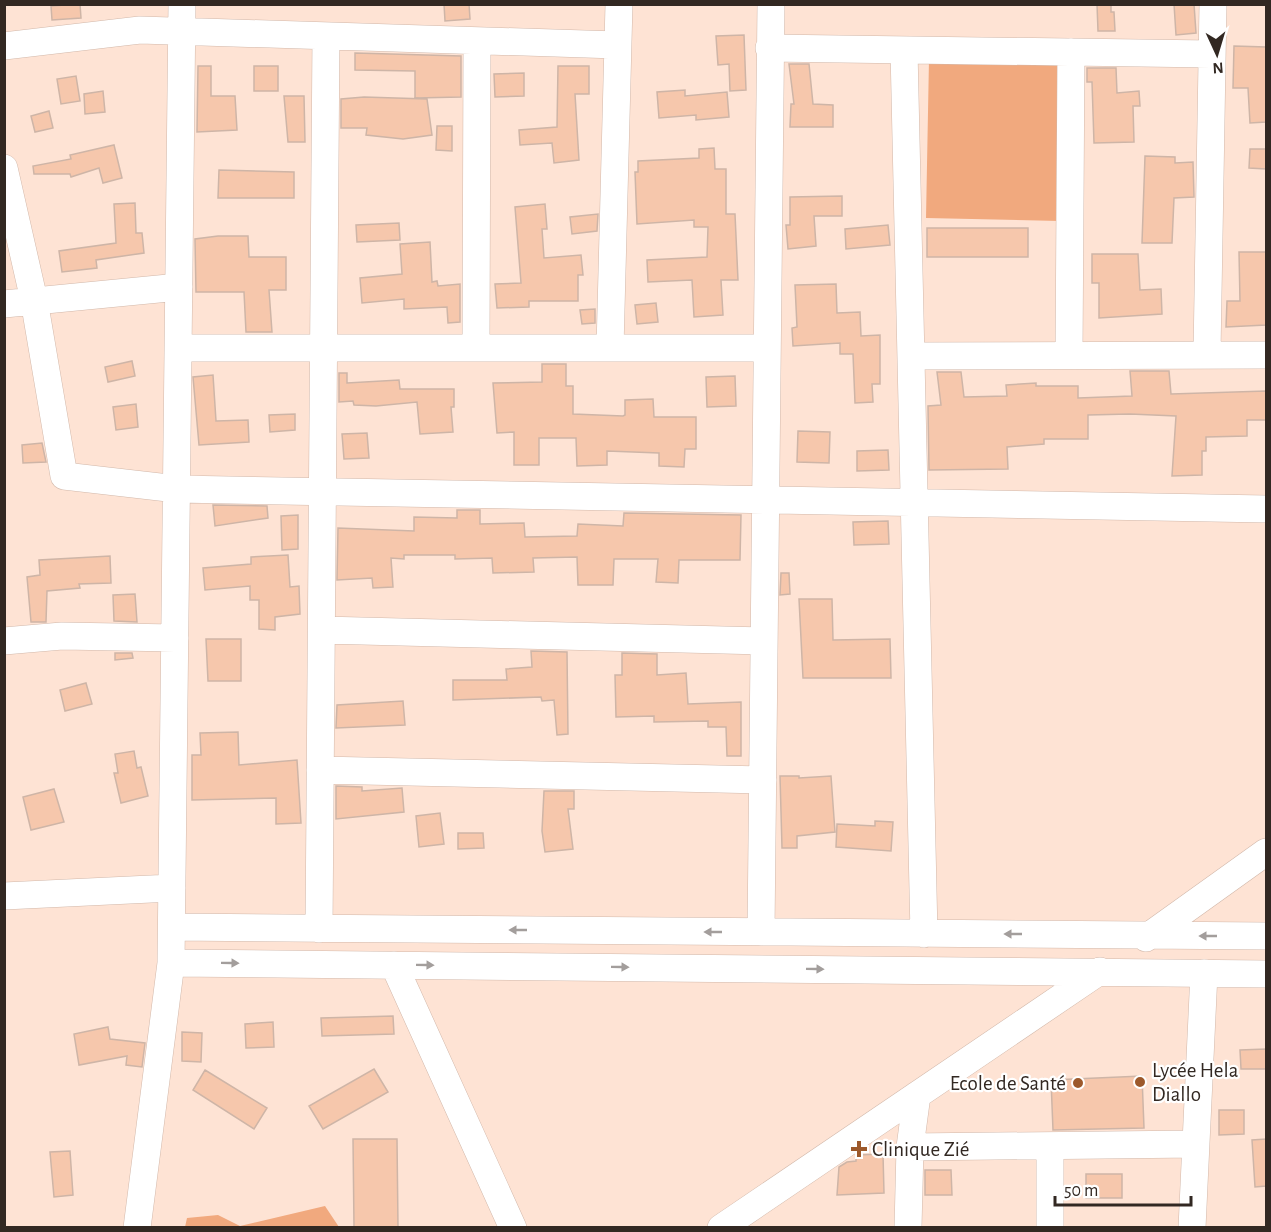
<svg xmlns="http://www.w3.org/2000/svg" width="1271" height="1232" font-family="'Alegreya Sans',sans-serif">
	<rect width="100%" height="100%" fill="#fee3d4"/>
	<path fill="#f1a97e" d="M929,59L1063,62L1060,221L926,218Z
		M325,1206L339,1227H185L187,1218L218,1215L240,1226Z"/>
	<path fill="#f6c7ac" stroke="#ceb5a7" stroke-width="1.5" d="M80,4L81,18L52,20L51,6Z
		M444,4H469L470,19L445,21Z
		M1097,4H1111V12H1114L1115,31H1098Z
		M1174,4H1194L1196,33L1176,35Z
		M744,35L746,90L730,91L729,64L718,65L716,36Z
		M1234,46L1266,47V122L1250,123L1248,88H1233Z
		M355,53L461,56V97L415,98V71L355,70Z
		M789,64H809L813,104L833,105V127H790L791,104H794Z
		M198,66H211V96H235L237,130L197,132Z
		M254,66H278V91H254Z
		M558,66H589V94H575L579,160L554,163L552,143L520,145L519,130L557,127Z
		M1087,68H1116L1117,93L1139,91L1140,106H1133L1134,142L1094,143L1092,82H1087Z
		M524,73V96L495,97L494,74Z
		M76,76L80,101L61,104L57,79Z
		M685,90V96L727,92L729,117L696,120V115L659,118L657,92Z
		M103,91L105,112L85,114L84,94Z
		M284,96H304L305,142H288Z
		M364,97L427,99L432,135L403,139L366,135L367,128H341V99Z
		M49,111L53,128L35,132L31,116Z
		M437,126H452V151L436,150Z
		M114,145L122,178L103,183L99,168L71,177L70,174H34L33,166L71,159L70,155Z
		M714,148L715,169H726V214H735L738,280H721L723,315L694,317L692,280L648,282L647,260L707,257L708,227H694V220L637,224L635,172H638V161L699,158V149Z
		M1250,149H1266V169L1249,168Z
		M1145,156L1175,157V163L1193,162L1194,197L1174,198L1172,243H1142Z
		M219,170L294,172V198H218Z
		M842,196V216H814L816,246L788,249L786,225H790V197Z
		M135,203L136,233H142L144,253L96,260L97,268L62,272L59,251L116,243L114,204Z
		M545,204L547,229H542L544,258L581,255L583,275H578V301H529V307L497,308L495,284L521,283L515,207Z
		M598,214L597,231L572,234L570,217Z
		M399,223L400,240L357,242L356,225Z
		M888,225L890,245L846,249L845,229Z
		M927,228H1028V257H927Z
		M218,236H248L249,257H286V290H269L272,332H246L244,292H196L195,239Z
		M430,242L432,282L437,281L438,286L460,284V322L448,323L447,307L404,309V299L362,303L360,278L402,274L400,244Z
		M1239,252H1266V325L1226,327L1227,301H1240Z
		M1092,254H1138L1140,290L1161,289L1162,314L1099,318V283H1092Z
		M836,284L837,313L860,312L861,336L880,335V384H872L873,402L855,403L853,354H840V343L793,346L792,328L797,327L795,285Z
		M656,303L658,322L637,324L635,305Z
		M595,309V323L582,324L580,310Z
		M132,361L135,376L108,382L105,367Z
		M542,364H566V386H573V414L623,416L625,415V400L653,399L654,417H696V449H685L684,467L659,466V453L607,451V465L577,466L576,438H539V465H514V432L497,433L493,383L542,382Z
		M1130,371H1169L1171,394L1266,391V420H1247V436L1206,437V451H1202V475L1172,476L1176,416L1130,414L1088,415V439H1044V444L1007,447L1008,469L929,470L928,406L941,405L937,372H961L964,397L1007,396L1006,385L1036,383V386H1078V398L1132,396Z
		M339,373H347V383L399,380L400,389H454V407H451L453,432L420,434L417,402L376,406L354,405L353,401L339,402Z
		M213,375L216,421L248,420L249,442L199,445L193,377Z
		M735,376L736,406L707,407L706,377Z
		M136,404L138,427L116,430L113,407Z
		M295,414V430L270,432L269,415Z
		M798,431L830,432L829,463L797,462Z
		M367,433L369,458L344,459L342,434Z
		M42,443L46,462L23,463L22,445Z
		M888,450L889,470L857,471V451Z
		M213,505L267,506L268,518L215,526Z
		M457,510H480V524L524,523L525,537L577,536L578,524L623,526L624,513L741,515L740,560H679L678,583L656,582L658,559H614L613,585H578L577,557L533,558L534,572L493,573L492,558L455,559V555H404V559L391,558L393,587L373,588L372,578L337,580L338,528L414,531V517L457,518Z
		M298,515V549L282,550L281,516Z
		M888,521L889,544L854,545L853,522Z
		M288,555L290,587L299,586L300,614L275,617V630L259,629V600H250V586L205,590L203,568L251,564V557Z
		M110,556L111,583L79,584L80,588L47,591L46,622H31L27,577L40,575L39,560Z
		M781,573H789L790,594L780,595Z
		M135,594L137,622L114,621L113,595Z
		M799,599H832L833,640L890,639L891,678H803Z
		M206,639H241V681H208Z
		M531,651L567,652L568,734L557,735L554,700L542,701L541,697L453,700V680H507L506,669L532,667Z
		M115,653H132L133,658L115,660Z
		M622,653L657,654V675L686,673L688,704L741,702V756H727L726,727H708V721L654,722V716L616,717L615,675H622Z
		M86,683L92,704L65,711L60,690Z
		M403,701L405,725L336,728L337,705Z
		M238,732L239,765L297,760L301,823L276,824V798L192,800V755H201L200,733Z
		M134,751L137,768L141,767L148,796L121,803L114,773H118L115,754Z
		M780,776H799V778L831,776L835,832L797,836V848H782Z
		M336,786L362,787V791L402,788L404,812L336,819Z
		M54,789L64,822L31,830L23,797Z
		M544,791H574V809H568L573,849L545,852L542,831Z
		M440,813L444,844L419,847L416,816Z
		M875,821L893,822L891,851L836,847L837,824L875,826Z
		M458,833H483L484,848L458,849Z
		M393,1016L394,1034L322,1036L321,1018Z
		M273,1022L274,1047L246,1048L245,1024Z
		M108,1027L110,1039L145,1043L142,1067L126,1065L127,1056L79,1065L74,1034Z
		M182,1032L202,1033L201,1062L182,1061Z
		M1266,1049V1069H1241L1240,1050Z
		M374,1069L388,1092L323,1129L309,1106Z
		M205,1070L267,1108L254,1129L193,1090Z
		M1142,1076L1144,1128L1053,1130L1051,1080Z
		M1219,1110H1244V1134L1219,1135Z
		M353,1139H397L398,1227H354Z
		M1266,1139V1186L1255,1187L1252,1140Z
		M70,1151L73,1195L54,1197L50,1152Z
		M883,1154L884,1193L837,1195L839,1167L847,1162L856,1161V1155Z
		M925,1170H951L952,1195H925Z
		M1086,1174H1122V1198H1086Z"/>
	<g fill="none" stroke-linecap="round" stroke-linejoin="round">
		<g stroke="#d2b8aa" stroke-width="28">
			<path id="minor" d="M4,46L140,30L617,45
				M769,48L1211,54
				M904,50L924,934
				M4,168L34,300L64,476L177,489L1266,509
				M4,304L179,287
				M178,348H766
				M476,348L477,41
				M610,348L619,4
				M1207,353L1213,4
				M1069,355L1071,52
				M911,356L1266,355
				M322,630L764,641
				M4,641L62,636L175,638
				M320,770L763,780
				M4,896L172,888
				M172,927L1266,936
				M319,929L326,36
				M761,932L771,4
				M1146,938L1266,852
				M171,963L1266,974
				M394,965L513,1228
				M910,1147L1196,1144
				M137,1228L171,963L182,4
				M721,1228L1100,971
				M908,1228L910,1147L917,1095
				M1050,1228V1146
				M1192,1228L1204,973"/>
		</g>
		<use href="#minor" stroke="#fff" stroke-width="27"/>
	</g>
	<defs><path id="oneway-solid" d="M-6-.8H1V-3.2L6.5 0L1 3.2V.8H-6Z" transform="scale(1.5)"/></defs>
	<g fill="#a39e9c">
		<use href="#oneway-solid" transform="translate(518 930) rotate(-180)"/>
		<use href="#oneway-solid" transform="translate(713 932) rotate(-180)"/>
		<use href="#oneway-solid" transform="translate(1013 934) rotate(-180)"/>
		<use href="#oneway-solid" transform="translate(1208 936) rotate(-180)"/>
		<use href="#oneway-solid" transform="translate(230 963) rotate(1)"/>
		<use href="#oneway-solid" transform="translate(425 965) rotate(1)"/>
		<use href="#oneway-solid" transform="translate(620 967) rotate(1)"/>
		<use href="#oneway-solid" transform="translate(815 969) rotate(1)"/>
	</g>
	<g fill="#9d592b" stroke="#fff" stroke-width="2">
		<circle cx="1140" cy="1082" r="6"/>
		<circle cx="1078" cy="1083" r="6"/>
		<path d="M856 1140h6v6h6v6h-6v6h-6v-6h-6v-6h6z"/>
	</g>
	<g text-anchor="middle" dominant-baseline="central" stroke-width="4.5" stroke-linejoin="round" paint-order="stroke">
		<g font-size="21" fill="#322822" stroke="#fff" text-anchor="start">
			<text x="1152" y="1070">Lycée Hela<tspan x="1152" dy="24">Diallo</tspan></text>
			<text x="1066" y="1083" text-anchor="end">Ecole de Santé</text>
			<text x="872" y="1149">Clinique Zié</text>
		</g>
	</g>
	<rect width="1271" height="1232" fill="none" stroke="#322822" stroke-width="12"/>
	<g transform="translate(1217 54) rotate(176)" stroke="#ffffff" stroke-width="4.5" paint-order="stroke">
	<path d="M0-4.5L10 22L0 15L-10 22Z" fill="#322822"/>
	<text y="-9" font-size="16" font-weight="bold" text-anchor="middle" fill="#322822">N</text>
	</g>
	<path d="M1055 1196v9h136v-9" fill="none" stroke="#322822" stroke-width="3"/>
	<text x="1064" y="1196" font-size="18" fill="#322822" stroke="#ffffff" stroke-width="4.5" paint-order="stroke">50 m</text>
</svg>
